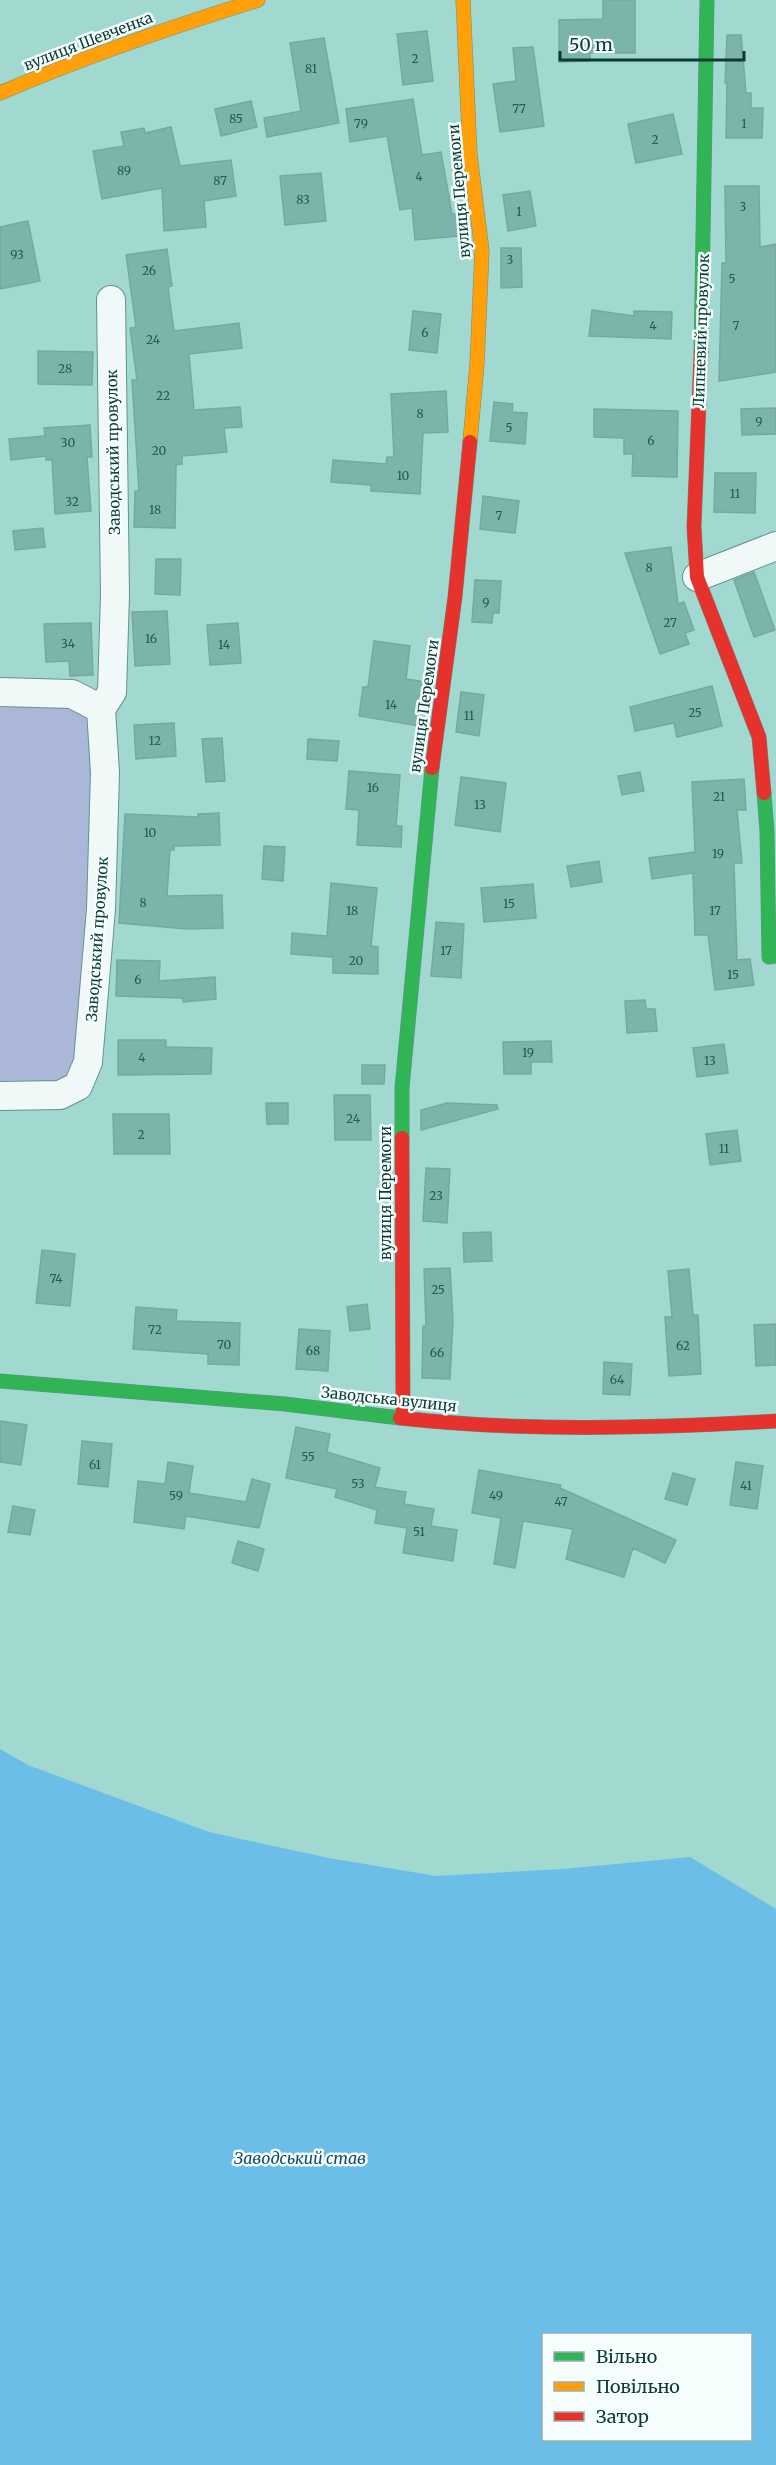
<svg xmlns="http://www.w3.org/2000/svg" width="776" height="2465" font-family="Merriweather,serif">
	<rect width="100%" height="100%" fill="#a1d9d0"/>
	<path fill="#abb7d8" d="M0,701L61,702L91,713L97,729L78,1068L59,1082L0,1081Z"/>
	<path fill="#6abee8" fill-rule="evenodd" d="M0,1749L28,1765L209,1832L329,1858L436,1876L563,1869L690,1857L776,1909V2465H0ZM544,2334H750V2440H544Z"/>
	<path fill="#7bb4ab" stroke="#78a7a0" stroke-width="1.5" d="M603,0H635V53H590V61L559,62V20L603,19Z
		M427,31L433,81L403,85L397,34Z
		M727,35H741L746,93H751V108H763L762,138H726L727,83H725Z
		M324,38L339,123L267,137L264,118L301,111L290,43Z
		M533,47L544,126L500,132L493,84L516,81L513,48Z
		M413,99L422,155L441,152L452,214H457L459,236L415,240L412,208L400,210L387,136L350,142L346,109Z
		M251,101L257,127L221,136L215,109Z
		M673,114L682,154L636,163L628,124Z
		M171,127L180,166L231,160L236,196L204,201L206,227L164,231L162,188L102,199L93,151L124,146L121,132L144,128L145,133Z
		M321,173L326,221L285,225L280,176Z
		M725,186H759L760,247L776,244V372L719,381L722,263H726Z
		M530,191L536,226L508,231L503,195Z
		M28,221L40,281L0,289V227Z
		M501,248H521L522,287L501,288Z
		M167,249L172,286L168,287L174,331L239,323L242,348L189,354L194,410L240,407L242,427L224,428L227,452L182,456V464L176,465L175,528L134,527L135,491H139L132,380H137L130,328L136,327L126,255Z
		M592,310L634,316V311L672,312L671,339L589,336Z
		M413,311L441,314L437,353L409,350Z
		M38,351L93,352L92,385L38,384Z
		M446,391L448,432L423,433L420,494L371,491V485L331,482L333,460L386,464L387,457H394L391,394Z
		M494,402L513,404L512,412L527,413L525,444L490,441Z
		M776,408V434L742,435L741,409Z
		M594,409L678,411L677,477L632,476L633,454H624V438L594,437Z
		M90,425L92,457H87L91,511L55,514L52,460H46V456L11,460L9,439L45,436L44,428Z
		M715,473H756L755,513L714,512Z
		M483,496L519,501L515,533L480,529Z
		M43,528L45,547L15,550L13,531Z
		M671,547L678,604L684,602L694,630L685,633L689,644L660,654L625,553Z
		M156,559H181L180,595L155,594Z
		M754,572L775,630L754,637L734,580Z
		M475,580L501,581L499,613H493L492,623L472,622Z
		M167,611L170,664L135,666L132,612Z
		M91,623L93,675L70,676L69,661L46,662L44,624Z
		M238,623L241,663L210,665L207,625Z
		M374,641L410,646L406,679L425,682L419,726L359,716L363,687H368Z
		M712,686L722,726L677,737L674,723L635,731L630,707Z
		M461,692L484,695L479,736L456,732Z
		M174,723L176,756L136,759L134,725Z
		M222,738L225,781L206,782L202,739Z
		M308,739L339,741L337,761L307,759Z
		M349,771L400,775L396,826H402L401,847L357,845L359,810L346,809Z
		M640,772L644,791L622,795L618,776Z
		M461,777L506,783L500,832L455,825Z
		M744,779L746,810H737L742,863H734L737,960L750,959L754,985L715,990L708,935H695L693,873L652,879L649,858L695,852L692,782Z
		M219,813L220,845L174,846V850H170L167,896L222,895L223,928L187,929L119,923L125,814L198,817V814Z
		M264,846L285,847L283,881L262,879Z
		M599,861L602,882L571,887L567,866Z
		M331,883L377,888L371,946L378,947V974L333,973V957L291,954L292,933L327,936Z
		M533,884L536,918L484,922L481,888Z
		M436,922L464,924L461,978L431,976Z
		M117,960L160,961L159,981L215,977L216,999L183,1002V998L116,996Z
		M645,1000L646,1009H655L657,1031L627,1033L625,1001Z
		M118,1040H166V1047L212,1048L211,1074L118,1075Z
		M551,1041L552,1062H531V1074H504L503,1042Z
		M724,1044L728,1073L697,1077L693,1048Z
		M362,1065H385L384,1084H362Z
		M334,1095H370L371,1140H335Z
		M266,1103H288V1124H267Z
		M447,1103L497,1105L498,1109L421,1130V1110Z
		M113,1114H169L170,1154H114Z
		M737,1130L741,1161L710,1165L706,1134Z
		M426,1168L450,1169L447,1223L423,1221Z
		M491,1232L492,1261L464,1262L463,1233Z
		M42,1250L75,1254L70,1306L36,1303Z
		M450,1268L453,1320L450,1379L422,1378L423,1326H426L424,1269Z
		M689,1269L693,1315H698L701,1374L669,1376L665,1317H672L668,1271Z
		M367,1304L370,1329L350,1331L347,1307Z
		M136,1307L177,1310L176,1321L240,1323L239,1365L208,1364V1354L133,1349Z
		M776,1324V1365L756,1366L754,1325Z
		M299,1329L330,1331L328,1371L296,1369Z
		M604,1362L632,1364L630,1395L603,1394Z
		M0,1421L27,1425L21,1465L0,1462Z
		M296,1427L330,1434L327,1452L380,1468L375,1487L406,1492L404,1504L434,1509L431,1526L457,1530L453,1561L403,1553L407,1528L375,1523L377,1510L335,1497L337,1489L286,1478Z
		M82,1441L112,1444L108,1487L78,1484Z
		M168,1462L193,1466L189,1493L246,1502L252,1479L270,1484L259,1528L186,1516L184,1529L134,1522L138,1481L165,1484Z
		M736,1462L763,1466L757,1509L730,1505Z
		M479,1470L561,1485L560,1488L676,1540L665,1563L633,1548L624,1577L566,1559L573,1529L523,1521L515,1568L494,1564L501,1518L472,1513Z
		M673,1473L695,1479L687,1505L665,1499Z
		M13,1506L35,1510L30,1535L8,1532Z
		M238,1541L264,1549L258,1571L232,1563Z"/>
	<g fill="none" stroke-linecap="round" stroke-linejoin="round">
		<g stroke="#61948d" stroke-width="30">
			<path id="street" d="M697,577L776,546
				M0,692L72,694L101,709L105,773L101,909L88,1062L78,1086L60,1095L0,1096
				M101,709L112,692L115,594L111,300"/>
		</g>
		<g stroke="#61948d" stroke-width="15">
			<path id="fast" d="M701,353L707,0
				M764,793L767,831L769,957L776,956
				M402,1138V1088L432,768
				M0,1381L285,1404L400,1418"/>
		</g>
		<g stroke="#61948d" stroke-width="15">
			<path id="slow" d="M463,0L470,155L482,251L477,364L470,442
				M0,93C84,57 171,27 258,0"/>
		</g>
		<g stroke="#61948d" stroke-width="15">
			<path id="jam" d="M701,353L694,527L697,577L759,737L764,793
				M432,768L455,597L470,442
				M402,1138L403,1418
				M400,1418C525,1432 650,1428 776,1421"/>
		</g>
		<use href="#street" stroke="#f1f9f8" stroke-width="28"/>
		<use href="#fast" stroke="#30b455" stroke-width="14"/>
		<use href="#slow" stroke="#ff9f0a" stroke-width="14"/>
		<use href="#jam" stroke="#e5322d" stroke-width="14"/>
	</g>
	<g text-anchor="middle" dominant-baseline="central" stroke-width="5" stroke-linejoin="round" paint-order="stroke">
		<g font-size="12" fill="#275952">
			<text x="415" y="58">2</text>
			<text x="311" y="68">81</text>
			<text x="519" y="108">77</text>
			<text x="236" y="118">85</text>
			<text x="361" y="123">79</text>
			<text x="744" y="123">1</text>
			<text x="655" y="139">2</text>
			<text x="124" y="170">89</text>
			<text x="419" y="176">4</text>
			<text x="220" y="180">87</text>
			<text x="303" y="199">83</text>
			<text x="743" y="206">3</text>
			<text x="519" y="211">1</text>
			<text x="17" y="254">93</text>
			<text x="510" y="259">3</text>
			<text x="149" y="270">26</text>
			<text x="732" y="278">5</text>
			<text x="653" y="325">4</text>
			<text x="736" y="325">7</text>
			<text x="425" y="332">6</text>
			<text x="153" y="339">24</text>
			<text x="65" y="368">28</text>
			<text x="163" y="395">22</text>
			<text x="420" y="413">8</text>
			<text x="759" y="421">9</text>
			<text x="509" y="427">5</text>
			<text x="651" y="440">6</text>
			<text x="68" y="442">30</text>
			<text x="159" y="450">20</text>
			<text x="403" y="475">10</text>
			<text x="735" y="493">11</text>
			<text x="72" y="501">32</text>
			<text x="155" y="509">18</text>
			<text x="499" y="515">7</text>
			<text x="649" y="567">8</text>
			<text x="486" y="602">9</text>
			<text x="670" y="622">27</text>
			<text x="151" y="638">16</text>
			<text x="68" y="643">34</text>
			<text x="224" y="644">14</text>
			<text x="391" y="704">14</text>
			<text x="695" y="712">25</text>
			<text x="469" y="715">11</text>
			<text x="155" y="740">12</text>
			<text x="373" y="787">16</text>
			<text x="719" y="796">21</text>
			<text x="480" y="804">13</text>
			<text x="150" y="832">10</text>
			<text x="718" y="853">19</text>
			<text x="143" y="902">8</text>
			<text x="509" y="903">15</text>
			<text x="352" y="910">18</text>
			<text x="715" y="910">17</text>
			<text x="446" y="950">17</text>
			<text x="356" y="960">20</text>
			<text x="733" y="974">15</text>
			<text x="138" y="979">6</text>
			<text x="528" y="1052">19</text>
			<text x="142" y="1057">4</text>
			<text x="710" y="1060">13</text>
			<text x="353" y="1118">24</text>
			<text x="141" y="1134">2</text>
			<text x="724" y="1148">11</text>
			<text x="436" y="1195">23</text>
			<text x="56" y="1278">74</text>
			<text x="438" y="1289">25</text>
			<text x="155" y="1329">72</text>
			<text x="224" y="1344">70</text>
			<text x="683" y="1345">62</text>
			<text x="313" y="1350">68</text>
			<text x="437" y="1352">66</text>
			<text x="617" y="1379">64</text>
			<text x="308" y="1456">55</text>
			<text x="95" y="1464">61</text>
			<text x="358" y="1483">53</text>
			<text x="746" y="1485">41</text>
			<text x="176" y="1495">59</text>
			<text x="496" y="1495">49</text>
			<text x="561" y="1501">47</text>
			<text x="419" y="1531">51</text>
		</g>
		<g font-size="15" fill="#0b3b34" stroke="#f5fefc">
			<text transform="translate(88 41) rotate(-21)">вулиця Шевченка</text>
			<text transform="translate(459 191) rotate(-95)">вулиця Перемоги</text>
			<text transform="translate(701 331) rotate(-88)">Липневий провулок</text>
			<text transform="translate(113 452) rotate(-91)">Заводський провулок</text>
			<text transform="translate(424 706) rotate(-82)">вулиця Перемоги</text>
			<text transform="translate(97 939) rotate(-86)">Заводський провулок</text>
			<text transform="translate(385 1193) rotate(-90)">вулиця Перемоги</text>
			<text transform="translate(389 1399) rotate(6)">Заводська вулиця</text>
		</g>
		<g font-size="16" font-style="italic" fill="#164969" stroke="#f5fefc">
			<text x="300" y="2158">Заводський став</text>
		</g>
	</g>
	<rect x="542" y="2333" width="210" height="108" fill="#f5fefc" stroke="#97b0ac" stroke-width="1.5"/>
	<rect x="554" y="2352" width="30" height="9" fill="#30b455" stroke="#97b0ac" stroke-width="1.5"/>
	<text x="596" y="2363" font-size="18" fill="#0b3b34">Вільно</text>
	<rect x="554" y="2382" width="30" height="9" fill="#ff9f0a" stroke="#97b0ac" stroke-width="1.5"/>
	<text x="596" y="2393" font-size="18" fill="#0b3b34">Повільно</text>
	<rect x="554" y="2412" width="30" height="9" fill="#e5322d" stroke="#97b0ac" stroke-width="1.5"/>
	<text x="596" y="2423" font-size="18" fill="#0b3b34">Затор</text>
	<path d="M560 51v9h184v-9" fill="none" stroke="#0b3b34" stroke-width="3"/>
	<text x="569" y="51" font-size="18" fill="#0b3b34" stroke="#f5fefc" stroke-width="4.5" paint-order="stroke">50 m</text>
</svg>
